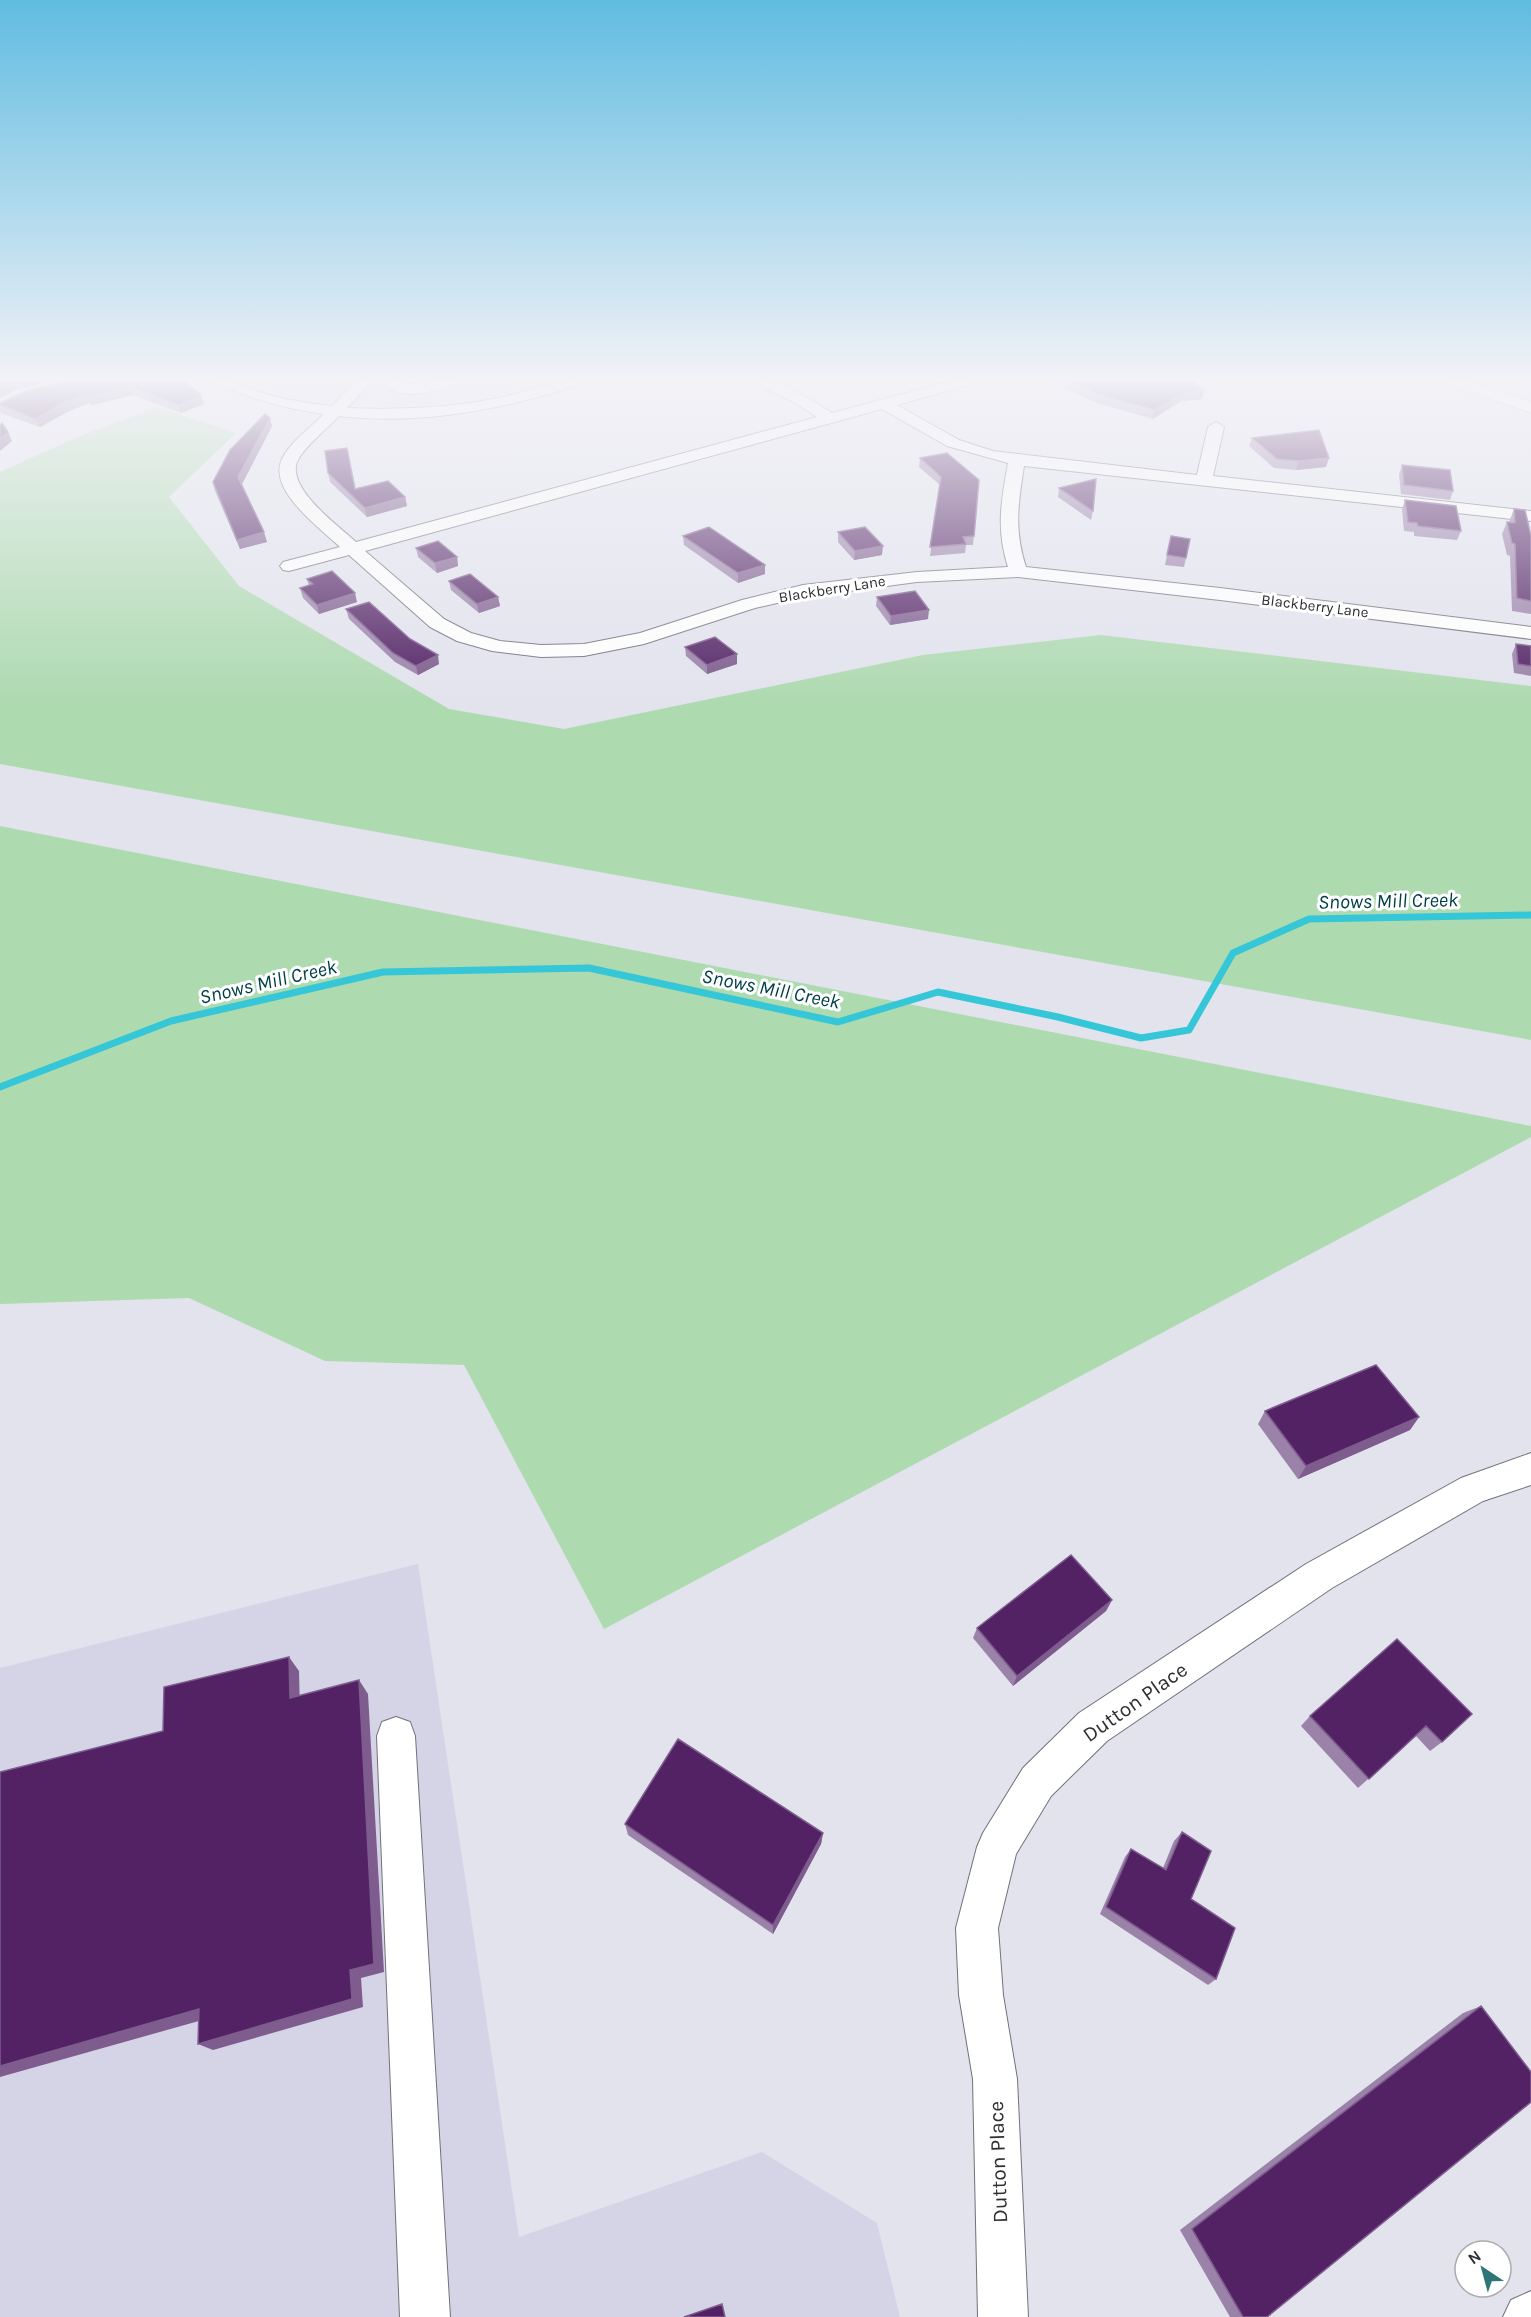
<svg xmlns="http://www.w3.org/2000/svg" width="1531" height="2317" font-family="Karla,sans-serif">
	<rect width="100%" height="100%" fill="#e3e3ee"/>
	<path fill="#d4d4e6" d="M236,378H561L540,386L481,399L414,406L349,405L290,397L245,383Z
		M418,1564L519,2237L762,2152L877,2223L900,2317H0V1668Z"/>
	<path fill="#aedab0" d="M158,407L236,433L169,497L239,586L449,709L564,729L923,655L1101,635L1531,686V1040L0,764V472L78,437Z
		M0,826L1531,1126V1137L604,1629L464,1365L325,1361L189,1298L0,1304Z"/>
	<g fill="none" stroke-linecap="round" stroke-linejoin="round">
		<path stroke="#35c7d7" stroke-width="7" d="M0,1087L171,1021L383,972L589,968L838,1022L938,992L1058,1017L1141,1038L1189,1030L1233,953L1309,919L1531,915"/>
		<g stroke="#71717b" stroke-width="2">
			<path id="minor" d="M209,378C233,376 241,386 262,393C285,400 308,403 332,406L360,378H375L347,408C398,410 449,408 498,398C530,392 560,378 592,378L590,381C511,408 424,426 339,416C328,428 305,446 298,460C284,487 339,526 356,542L817,417L792,401L749,381L747,378C779,378 806,397 832,413L963,378H985L983,381L897,405L959,440L993,451L1197,475L1208,427L1216,422L1224,427L1213,476L1531,511V521L1024,466C1018,504 1014,530 1026,567L1220,588L1531,627V639L1220,600L1018,577L917,582L803,597L755,608L644,644L584,656L541,657L492,651L457,641L430,627L349,555L289,571L283,570L280,566L283,562L340,547C320,528 267,490 282,459C290,442 311,427 324,414C284,409 248,398 211,381ZM882,409L947,446L1008,463C1001,502 996,529 1008,567L917,572L803,585L742,600L640,633L584,644L541,645L500,641L471,633L444,619L365,551Z
				M388,378H402L400,382L409,385L446,378H469L467,381C444,387 404,405 385,384Z
				M1531,1453V1485L1483,1501L1332,1588L1107,1741L1051,1796L1016,1854L998,1928L1003,1995L1017,2079L1028,2317H978L973,2079L959,1995L956,1928L977,1847L983,1833L1023,1768L1079,1713L1306,1564L1461,1478Z
				M396,1717L410,1722L415,1736L450,2317H400L377,1736L382,1722Z
				M1531,2291V2317H1503L1511,2300Z"/>
		</g>
		<g stroke="#71717b" stroke-width="1">
			<path id="major" d="M1439,378H1462L1531,402V413L1441,382Z"/>
		</g>
		<use href="#minor" fill="#fff" fill-rule="evenodd"/>
		<use href="#major" fill="#fff" fill-rule="evenodd"/>
	</g>
	<path fill="#9a82a9" d="M77,378L201,395L204,404L181,413L133,395L92,405L89,403L67,412L40,427L1,413L0,410V403Z
		M1067,380L1204,390L1202,399L1181,401L1153,419L1097,403L1066,389Z
		M272,426L242,484L267,542L240,549L215,491L213,482Z
		M1252,438L1326,467L1296,470L1274,468L1249,446Z
		M920,458L979,480L973,545H966L965,553L930,556L940,485L919,467Z
		M1402,465L1453,491L1450,500L1401,494L1399,474Z
		M328,473L355,489L405,497L407,506L367,517L330,482Z
		M1059,488L1093,511L1091,520L1058,497Z
		M1405,500L1461,531L1457,540L1414,536V532L1404,531L1402,509Z
		M1514,509L1531,536V614L1512,611L1510,556L1507,555L1502,534L1507,522H1509Z
		M838,532L882,555L854,560L838,542Z
		M683,536L765,574L738,583L684,545Z
		M1171,536L1186,558L1184,567L1165,565Z
		M416,548L457,557L458,566L437,573L418,557Z
		M307,579L357,602L319,614L303,598L300,588L309,586Z
		M449,581L498,597L500,606L479,613L451,590Z
		M877,597L928,619L890,625L876,606Z
		M346,609L410,639L439,664L418,675L395,662L349,619Z
		M1516,644L1531,646V676L1514,673L1512,654Z
		M685,647L737,664L707,674L686,656Z
		M1265,1411L1419,1417L1410,1430L1298,1479L1258,1424Z
		M1112,1600L1106,1611L1013,1686L973,1638L977,1628Z
		M1397,1639L1442,1742L1430,1751L1416,1736L1358,1788L1301,1726L1310,1716Z
		M625,1824L823,1833L821,1844L773,1934L628,1835Z
		M1182,1832L1191,1899L1216,1979L1208,1985L1100,1914L1125,1857L1131,1849L1163,1868L1174,1841Z
		M1481,2006L1267,2317H1230L1180,2230L1463,2013Z"/>
	<path fill="#7e5c8d" d="M27,378H62L16,390L0,398V387L13,381Z
		M130,387L133,395L92,405L88,397Z
		M1204,390L1202,399L1181,401L1153,419L1155,410L1183,393Z
		M86,394L89,403L67,412L40,427L36,419L63,403Z
		M201,395L204,404L181,413L179,405Z
		M270,418L272,426L241,486L238,477Z
		M8,432L12,441L0,451V439Z
		M1329,458L1326,467L1296,470L1298,461Z
		M405,497L407,506L367,517L365,508Z
		M264,532L267,542L240,549L237,540Z
		M883,546L882,555L854,560L855,551Z
		M457,557L458,566L437,573L435,563Z
		M765,565V574L738,583V573Z
		M355,593L357,602L319,614L317,605Z
		M498,597L500,606L479,613L477,604Z
		M929,610L928,619L890,625L891,616Z
		M737,654V664L707,674V665Z
		M438,655L439,664L418,675L416,666Z
		M1419,1417L1410,1430L1298,1479L1306,1466Z
		M1112,1600L1106,1611L1013,1686L1017,1676Z
		M289,1657L299,1671L300,1711L290,1698Z
		M359,1680L368,1694L384,1972L361,1978L363,2007L213,2050L198,2044L350,1970Z
		M823,1833L821,1844L773,1934V1925Z
		M199,2009L213,2017L0,2077V2066Z"/>
	<path fill="#522264" stroke="#7e5c8d" stroke-width="1.5" d="M0,378H27L13,381L0,387Z
		M77,378H181L201,395L179,405L130,387L88,397L86,394L63,403L36,419L0,405V403L24,392Z
		M1075,378H1189L1204,390L1183,393L1155,410L1098,394L1067,380Z
		M265,414L270,418L238,477L264,532L237,540L213,482L230,450Z
		M2,423L8,432L0,439V425Z
		M1319,430L1329,458L1298,461L1277,459L1252,438Z
		M347,448L355,489L388,481L405,497L365,508L328,473L325,451Z
		M947,453L979,480L974,536L963,537L966,544L930,547L941,477L920,458Z
		M1402,465L1450,470L1453,491L1404,485Z
		M1096,479L1093,511L1059,488Z
		M1405,500L1456,506L1461,531L1418,526L1417,523L1408,522Z
		M1514,509L1525,510L1531,536V601L1517,598L1515,544L1512,543L1507,522L1515,523Z
		M709,527L765,565L738,573L683,536Z
		M865,527L883,546L855,551L838,532Z
		M1171,536L1190,539L1186,558L1167,555Z
		M438,541L457,557L435,563L416,548Z
		M332,571L355,593L317,605L300,588L313,584L307,579Z
		M470,574L498,597L477,604L449,581Z
		M915,591L929,610L891,616L877,597Z
		M369,602L410,639L438,655L416,666L393,653L346,609Z
		M715,637L737,654L707,665L685,647Z
		M1516,644L1531,646V666L1518,664Z
		M1376,1365L1419,1417L1306,1466L1265,1411Z
		M1071,1555L1112,1600L1017,1676L977,1628Z
		M1397,1639L1472,1714L1442,1742L1426,1726L1369,1779L1310,1716Z
		M289,1657L290,1698L359,1680L374,1964L350,1970L352,1999L198,2044L199,2009L0,2066V1772L163,1731L164,1687Z
		M678,1739L823,1833L773,1925L625,1824Z
		M1182,1832L1211,1851L1191,1899L1235,1928L1216,1979L1106,1907L1131,1849L1166,1870Z
		M1481,2006L1531,2072V2102L1267,2317H1243L1192,2229Z
		M722,2304L725,2317H684Z"/>
	<linearGradient id="sky" x2="0" y2="1"><stop stop-color="#60bce1"/><stop offset="0.54" stop-color="#f2f2f7"/><stop offset="1" stop-color="#f2f2f7" stop-opacity="0"/></linearGradient>
	<rect width="1531" height="702" fill="url(#sky)"/>
	<g text-anchor="middle" dominant-baseline="central" stroke-width="6" stroke-linejoin="round" paint-order="stroke">
		<g font-size="15" fill="#2e2e32" stroke="#fff">
			<text transform="translate(832 589) rotate(-9)">Blackberry Lane</text>
			<text transform="translate(1315 606) rotate(7)">Blackberry Lane</text>
		</g>
		<g font-size="20" font-style="italic" fill="#004148" stroke="#fff">
			<text transform="translate(1388 901) rotate(-1)">Snows Mill Creek</text>
			<text transform="translate(268 982) rotate(-13)">Snows Mill Creek</text>
			<text transform="translate(771 989) rotate(11)">Snows Mill Creek</text>
		</g>
		<g font-size="21" fill="#2e2e32" stroke="#fff">
			<text transform="translate(1135 1702) rotate(-35)">Dutton Place</text>
			<text transform="translate(998 2162) rotate(-92)">Dutton Place</text>
		</g>
	</g>
	<g transform="translate(1483 2269) rotate(324)"><circle r="28" fill="#ffffff" stroke="#ababad" stroke-width="1.5"/>
	<path d="M0-4.5L10 22L0 15L-10 22Z" fill="#2c7678"/>
	<text y="-9" font-size="16" font-weight="bold" text-anchor="middle" fill="#2e2e32">N</text>
	</g>
</svg>
